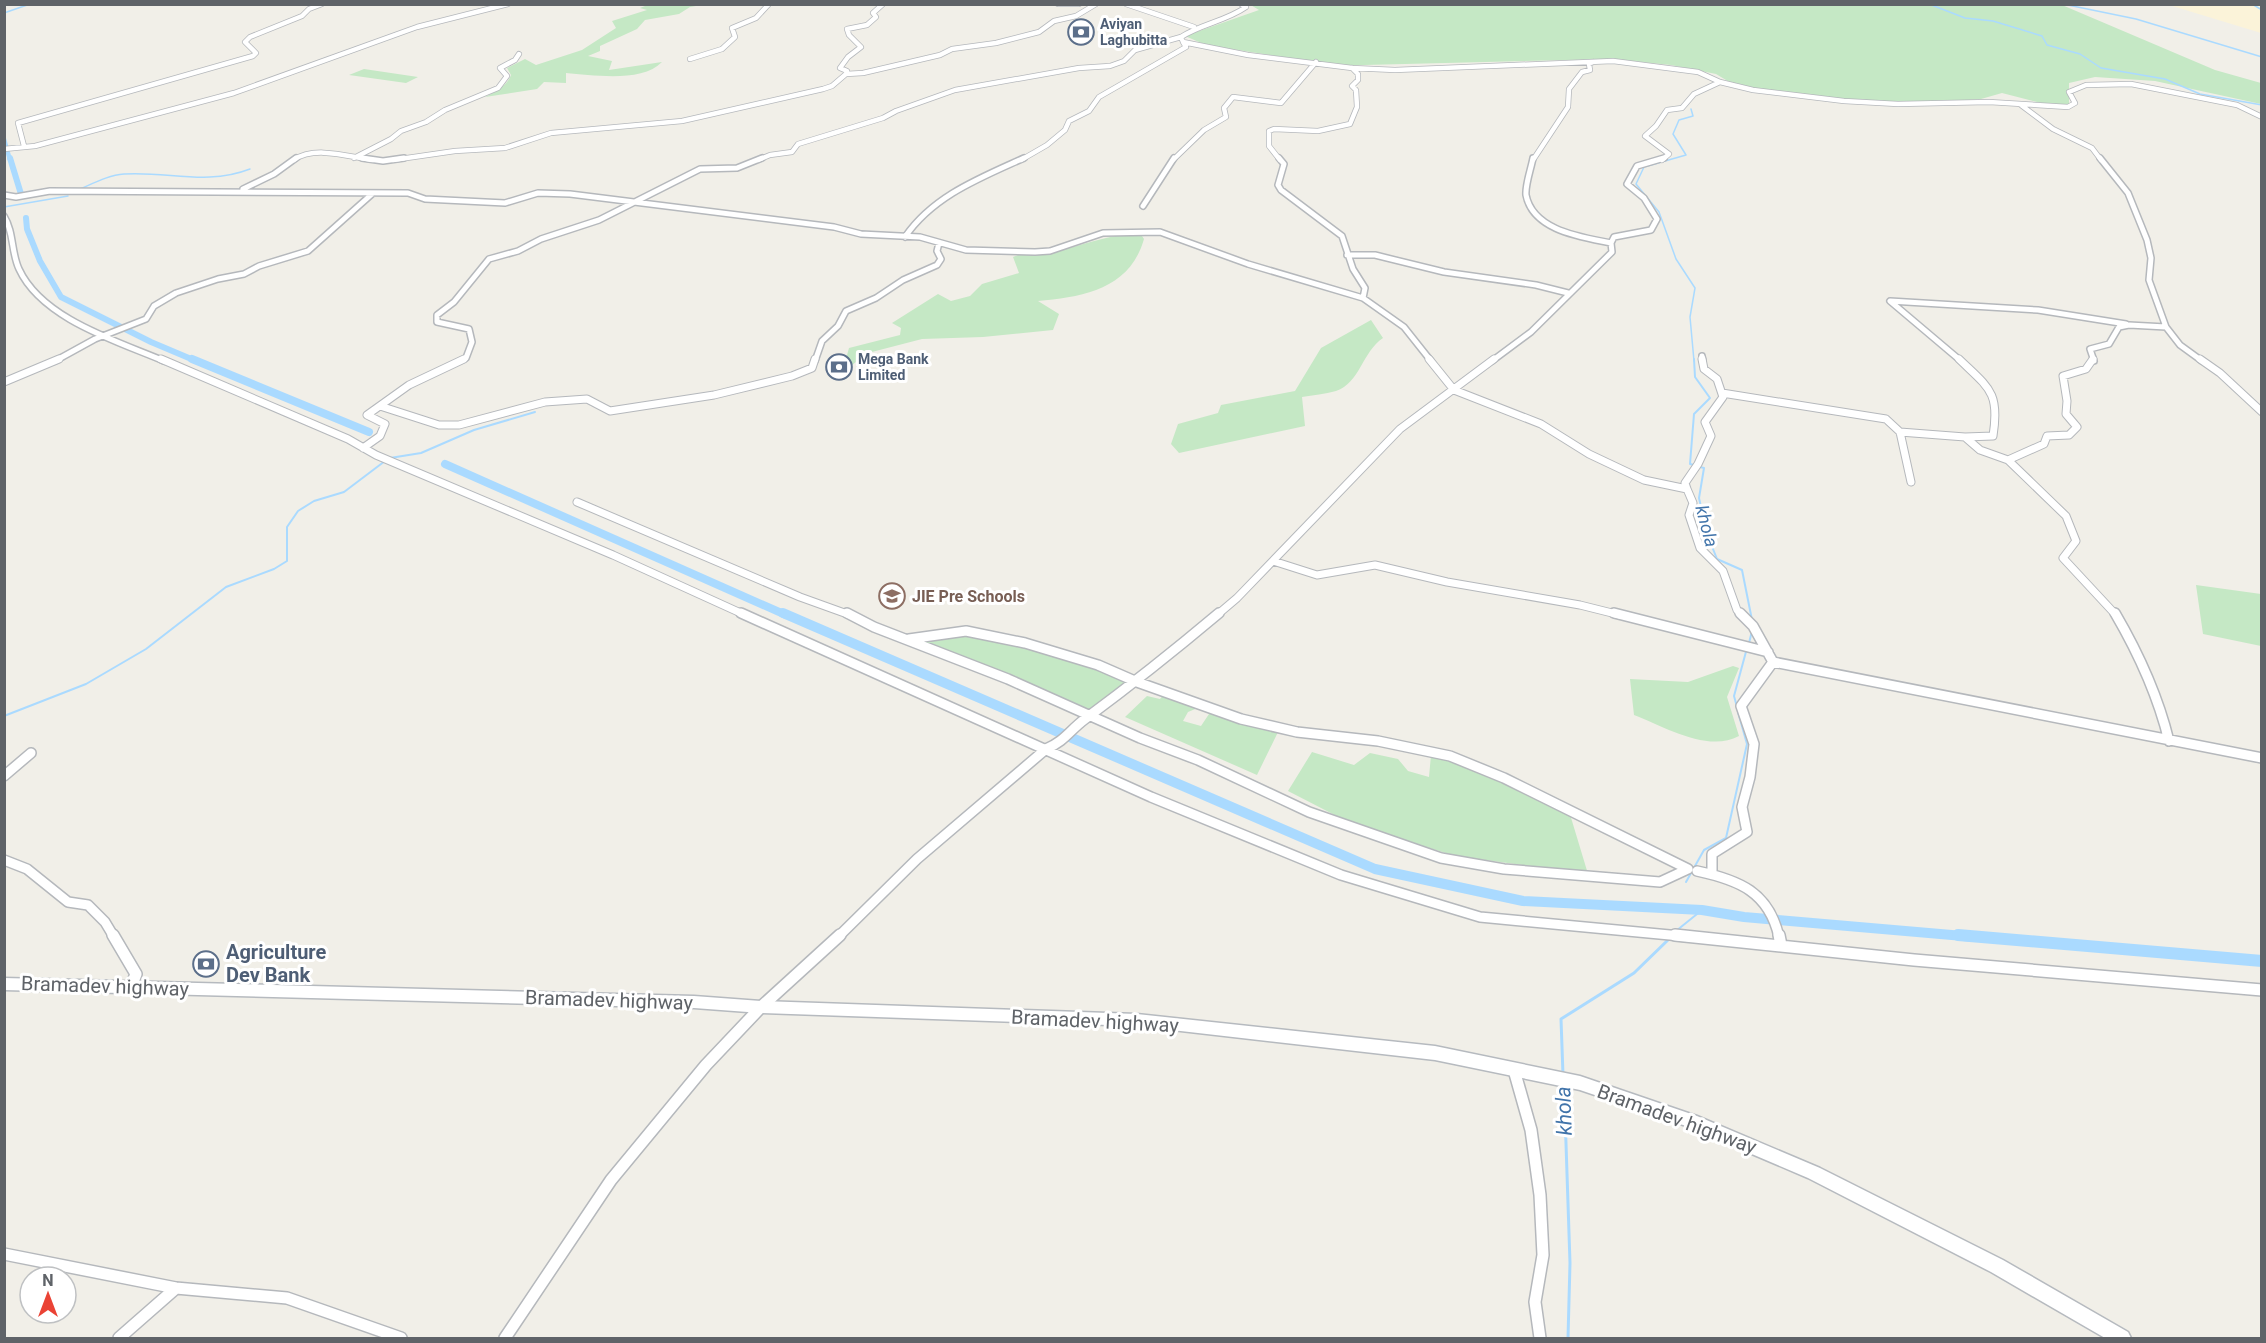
<svg xmlns="http://www.w3.org/2000/svg" width="2266" height="1343" font-family="Roboto,sans-serif">
	<rect width="100%" height="100%" fill="#f1efe8"/>
	<path fill="#c5e8c5" d="M650,4L702,5L690,7L679,14L645,20L637,29L600,46V51L588,56L612,61L609,70L662,62C642,83 593,75 566,73V83L544,82L537,89L485,97C495,92 507,86 511,75L507,68L525,59L536,65L582,50L616,28L612,21L647,10L640,8Z
		M1249,4L2062,5L2215,70L2261,83V104L2155,81L2095,77L2069,83V104L2053,106L2002,93L1981,99L1907,105L1773,94L1731,83L1716,74L1671,65L1611,59L1324,66L1270,55L1206,45L1185,36L1259,10Z
		M364,69L418,77L406,83L349,75Z
		M1140,233L1144,239C1130,289 1083,297 1038,301L1059,314L1053,330L983,337L922,339L868,353L852,365L844,366L849,348L900,335L901,328L892,323L938,294L951,301L970,296L982,284L1019,273L1013,257C1026,251 1038,256 1051,253C1081,246 1109,234 1140,233Z
		M1371,320L1383,338C1362,352 1360,383 1336,391C1325,394 1313,395 1302,397L1305,426L1179,453L1171,444L1178,424L1218,413L1221,405L1295,391L1321,348Z
		M2196,585L2261,594V646L2203,634Z
		M966,632L1035,648L1129,680L1092,711L916,639Z
		M1733,666L1739,668L1727,697L1739,736C1708,753 1665,727 1634,715L1630,679L1688,682Z
		M1165,693L1200,707L1188,712L1183,721L1201,726L1211,711L1278,732L1257,775L1125,717L1147,696L1160,699Z
		M1312,752L1354,765L1370,753L1398,759L1408,771L1429,777L1431,755L1479,769L1569,811L1588,874L1456,856L1356,826L1288,791Z"/>
	<path fill="#fbf3d9" d="M2169,5H2261V33Z"/>
	<g fill="none" stroke-linecap="round" stroke-linejoin="round">
		<path stroke="#aadaff" stroke-width="1.5" d="M1929,4L1965,18L1993,21L2042,36L2047,45L2080,54L2101,68L2165,79L2200,94L2262,105
			M2063,4L2136,19L2262,57
			M2252,4L2262,10
			M4,13L30,4
			M1691,109L1693,116L1679,120L1673,134L1686,155L1644,167L1636,184L1659,212L1676,259L1695,288L1690,317L1694,361
			M80,189C94,183 109,175 124,174C169,171 206,186 250,169
			M4,207L68,196"/>
		<path stroke="#aadaff" stroke-width="2" d="M1694,359L1695,377L1710,398L1694,414L1690,464L1694,465
			M390,458L421,453L474,430L535,412
			M1700,467L1704,468L1699,498L1707,534L1717,559L1742,570L1752,620
			M1749,643L1752,631
			M1737,707L1734,696L1747,648
			M4,716L86,684L146,649L226,587L274,569L287,561V527L298,511L314,501L344,492L385,461
			M1686,882L1704,850L1726,838L1747,744L1738,712
			M1676,931L1702,910"/>
		<path stroke="#aadaff" stroke-width="3" d="M1563,1075L1561,1019L1634,973L1669,939
			M1564,1084L1570,1263L1568,1338"/>
		<path stroke="#aadaff" stroke-width="4.5" d="M4,139L10,160"/>
		<path stroke="#aadaff" stroke-width="6" d="M10,158L21,194
			M26,218L27,229L40,261L61,297L151,342L196,361"/>
		<path stroke="#aadaff" stroke-width="8" d="M192,359L369,432
			M445,464L786,615"/>
		<path stroke="#aadaff" stroke-width="10" d="M783,613L1375,869L1523,901L1702,910L1744,917L1975,937"/>
		<path stroke="#aadaff" stroke-width="12" d="M1958,935L2262,961"/>
		<g stroke="#b5b8bc" stroke-width="6">
			<path id="street-far4" d="M1058,4H1079
				M1126,4L1194,27
				M1241,4L1246,7C1226,21 1201,24 1181,37L1183,42L1248,55L1352,68L1395,70L1613,61L1698,72L1720,82L1753,90L1844,101L1898,104L1989,102L2068,107L2075,103L2069,92L2086,85L2131,84L2237,105L2262,117
				M690,59L722,49L735,37L732,28L756,18L769,4
				M846,74L847,71L840,68L848,57L861,47L849,35L847,29L867,25L876,17L873,13L883,4
				M2021,105L2053,129L2092,148L2101,160
				M24,146L18,123L253,56L256,53L245,42L250,37L302,16L309,9L322,4
				M4,149L35,146L234,93L417,27L508,4
				M354,158L391,139L401,131L426,122L445,110L498,88L507,76L500,68L515,60L519,54
				M294,160C314,145 350,157 373,160
				M393,160L455,151L505,148L551,133L682,121L823,89L832,86L846,74L863,73L940,55L952,49L996,43L1039,32L1054,21L1076,16L1096,4
				M758,160L770,155L792,152L798,144L883,118L896,111L955,90L1079,68L1110,66L1124,61L1135,50L1181,37
				M1021,160L1047,145L1065,130L1069,121L1089,111L1099,97L1186,47L1183,42
				M1173,160L1204,130L1226,117L1224,108L1233,97L1281,103L1316,62
				M1280,160L1269,146V131L1274,129L1318,131L1350,124L1357,107L1356,90L1352,86L1358,80V74L1352,68
				M1533,160L1568,107L1569,89L1582,72L1590,70L1589,64L1593,62
				M1662,160L1669,154L1645,136L1656,126L1667,110L1682,108L1694,94L1720,82"/>
		</g>
		<g stroke="#b5b8bc" stroke-width="8">
			<path id="street-far3" d="M362,158L383,161L404,158
				M1279,158L1284,164L1278,185L1281,190L1342,236L1353,269L1365,288L1363,298
				M1533,158C1531,169 1525,185 1526,195C1533,231 1582,237 1611,243
				M2100,158L2128,193L2147,240L2151,258L2149,280L2166,327L2180,345L2202,361
				M243,189L274,174L296,158
				M4,195L16,197L50,191L408,193L425,199L505,203L538,193L570,194L834,227L861,234L920,237L966,250L1035,252L1050,251L1103,233L1160,232L1248,264L1363,298L1404,327L1431,361
				M1143,206L1174,158
				M4,216C14,232 11,252 19,269C42,319 117,341 164,361
				M905,237C933,196 980,178 1024,158
				M1347,255H1375L1444,272L1536,285L1568,293
				M1702,356L1703,361
				M55,361L95,339L146,319L154,306L176,293L218,279L244,274L259,266L308,251L372,194
				M460,361L466,358L472,342L469,329L437,322V315L454,302L489,259L518,251L541,239L599,220L700,169L737,168L762,158
				M815,361L822,341L838,326L846,311L876,298L903,280L937,265L941,259L937,251L939,243
				M1492,361L1531,332L1612,252L1611,243L1614,237L1651,230L1657,219L1644,198L1627,184L1637,166L1664,158
				M1961,361L1890,301L2038,310L2126,324
				M2094,361L2090,349L2109,344L2119,327L2129,325L2166,327"/>
		</g>
		<g stroke="#b5b8bc" stroke-width="9">
			<path id="street-far2" d="M161,359L348,439L376,455L613,555L745,615
				M1429,359L1454,390L1541,424L1589,454L1644,480L1687,489L1693,503L1689,515L1700,548L1723,571L1737,610L1742,615
				M1959,359C1989,388 2000,392 1993,436L1965,437
				M2093,359L2086,369L2063,376L2067,401L2066,414L2077,427L2069,435L2047,436L2044,444L2008,460L2066,516L2076,541L2063,558L2116,615
				M2200,359L2220,373L2262,412
				M4,382L59,359
				M1722,393L1886,419L1900,432L1965,437L1980,450L2008,460
				M380,406L439,425H459L545,402L587,399L610,411L714,395L792,376L812,368L815,359
				M1900,432L1911,482
				M363,448L380,436L385,424L367,415L409,385L464,359
				M1687,489L1685,483L1698,464L1711,436L1705,422L1723,397L1717,379L1704,369L1702,359
				M577,502L800,597L850,615
				M1273,561L1317,575L1375,565L1447,582L1580,605L1620,615
				M1217,615L1237,598L1400,429L1494,359"/>
		</g>
		<g stroke="#b5b8bc" stroke-width="12">
			<path id="street-far1" d="M741,613L1151,797L1341,875L1480,917L1691,937
				M847,613L874,627L1008,679L1140,738L1198,760L1309,812L1441,858L1504,869L1660,882L1688,869
				M1614,613L1768,652
				M1740,613L1753,626L1773,662L2262,758
				M2115,613C2139,654 2158,696 2169,741
				M909,639L966,631L1025,643L1098,665L1137,682L1241,719L1297,732L1378,741L1450,756L1504,778L1688,869
				M4,776L31,753
				M4,860L27,869L68,902L88,905L105,922L114,937
				M1697,871C1739,880 1769,892 1779,937
				M1712,874V854L1747,832L1742,807L1750,777L1754,744L1741,706L1773,662
				M838,937L917,859L1046,749C1065,741 1070,730 1085,719C1131,685 1175,650 1219,613"/>
		</g>
		<g stroke="#b5b8bc" stroke-width="14">
			<path id="street" d="M113,935L136,974L131,987
				M1675,935L1914,960L2262,990
				M1779,935L1781,945
				M1514,1070L1531,1130L1540,1195L1543,1255L1535,1302L1540,1338
				M4,1254L176,1288L287,1298L401,1338
				M119,1338L176,1288
				M505,1338L611,1180L706,1065L761,1007L840,935"/>
		</g>
		<g stroke="#b6babf" stroke-width="3">
			<path id="secondary" d="M4,978L694,996L761,1001L1137,1014L1435,1046L1580,1076L1697,1116L1820,1168L2003,1260L2128,1332L2131,1338H2105L1991,1272L1808,1178L1686,1126L1580,1090L1435,1060L1137,1026L761,1013L694,1008L4,990Z"/>
		</g>
		<use href="#street-far4" stroke="#fff" stroke-width="4.5"/>
		<use href="#street-far3" stroke="#fff" stroke-width="5"/>
		<use href="#street-far2" stroke="#fff" stroke-width="7"/>
		<use href="#street-far1" stroke="#fff" stroke-width="9"/>
		<use href="#street" stroke="#fff" stroke-width="11"/>
		<use href="#secondary" fill="#fff" fill-rule="evenodd"/>
	</g>
	<defs>
		<g id="bank-ring" transform="scale(1.35)"><circle r="9.5" fill="#fff" stroke="#5c6f8a" stroke-width="1.5"/><path d="M-6-4H6V4H-6ZM0-2.3a2.3 2.3 0 1 0 0 4.6a2.3 2.3 0 1 0 0-4.6Z" fill="#5c6f8a"/></g>
		<g id="school-ring" transform="scale(1.35)"><circle r="9.5" fill="#fff" stroke="#8d6e63" stroke-width="1.5"/><path d="M0-5L7-2L0 1L-7-2ZM-4 1L0 2.5L4 1V4Q0 6-4 4Z" fill="#8d6e63"/></g>
	</defs>
	<g fill-rule="evenodd">
		<use href="#bank-ring" x="1081" y="32"/>
		<use href="#bank-ring" x="839" y="367"/>
		<use href="#school-ring" x="892" y="596"/>
		<use href="#bank-ring" x="206" y="964"/>
	</g>
	<g text-anchor="middle" dominant-baseline="central" stroke-width="6" stroke-linejoin="round" paint-order="stroke">
		<g font-size="14" font-weight="bold" fill="#4e5e75" stroke="#fff" text-anchor="start">
			<text x="1100" y="24">Aviyan<tspan x="1100" dy="16">Laghubitta</tspan></text>
			<text x="858" y="359">Mega Bank<tspan x="858" dy="16">Limited</tspan></text>
		</g>
		<g font-size="16" font-weight="bold" fill="#785e54" stroke="#fff" text-anchor="start">
			<text x="912" y="596">JIE Pre Schools</text>
		</g>
		<g font-size="18" font-style="italic" fill="#4174aa" stroke="#fff">
			<text transform="translate(1707 526) rotate(75)">khola</text>
		</g>
		<g font-size="20" font-weight="bold" fill="#4e5e75" stroke="#fff" text-anchor="start">
			<text x="226" y="952">Agriculture<tspan x="226" dy="23">Dev Bank</tspan></text>
		</g>
		<g font-size="20" fill="#5f6368" stroke="#fff">
			<text transform="translate(105 986) rotate(2)">Bramadev highway</text>
			<text transform="translate(609 1000) rotate(2)">Bramadev highway</text>
			<text transform="translate(1095 1021) rotate(3)">Bramadev highway</text>
			<text transform="translate(1677 1119) rotate(20)">Bramadev highway</text>
		</g>
		<g font-size="21" font-style="italic" fill="#4174aa" stroke="#fff">
			<text transform="translate(1564 1111) rotate(-92)">khola</text>
		</g>
	</g>
	<rect width="2266" height="1343" fill="none" stroke="#5f6368" stroke-width="12"/>
	<g transform="translate(48 1295)"><circle r="28" fill="#ffffff" stroke="#bfc1c3" stroke-width="1.5"/>
	<path d="M0-4.5L10 22L0 15L-10 22Z" fill="#ea4335"/>
	<text y="-9" font-size="16" font-weight="bold" text-anchor="middle" fill="#5f6368">N</text>
	</g>
</svg>
